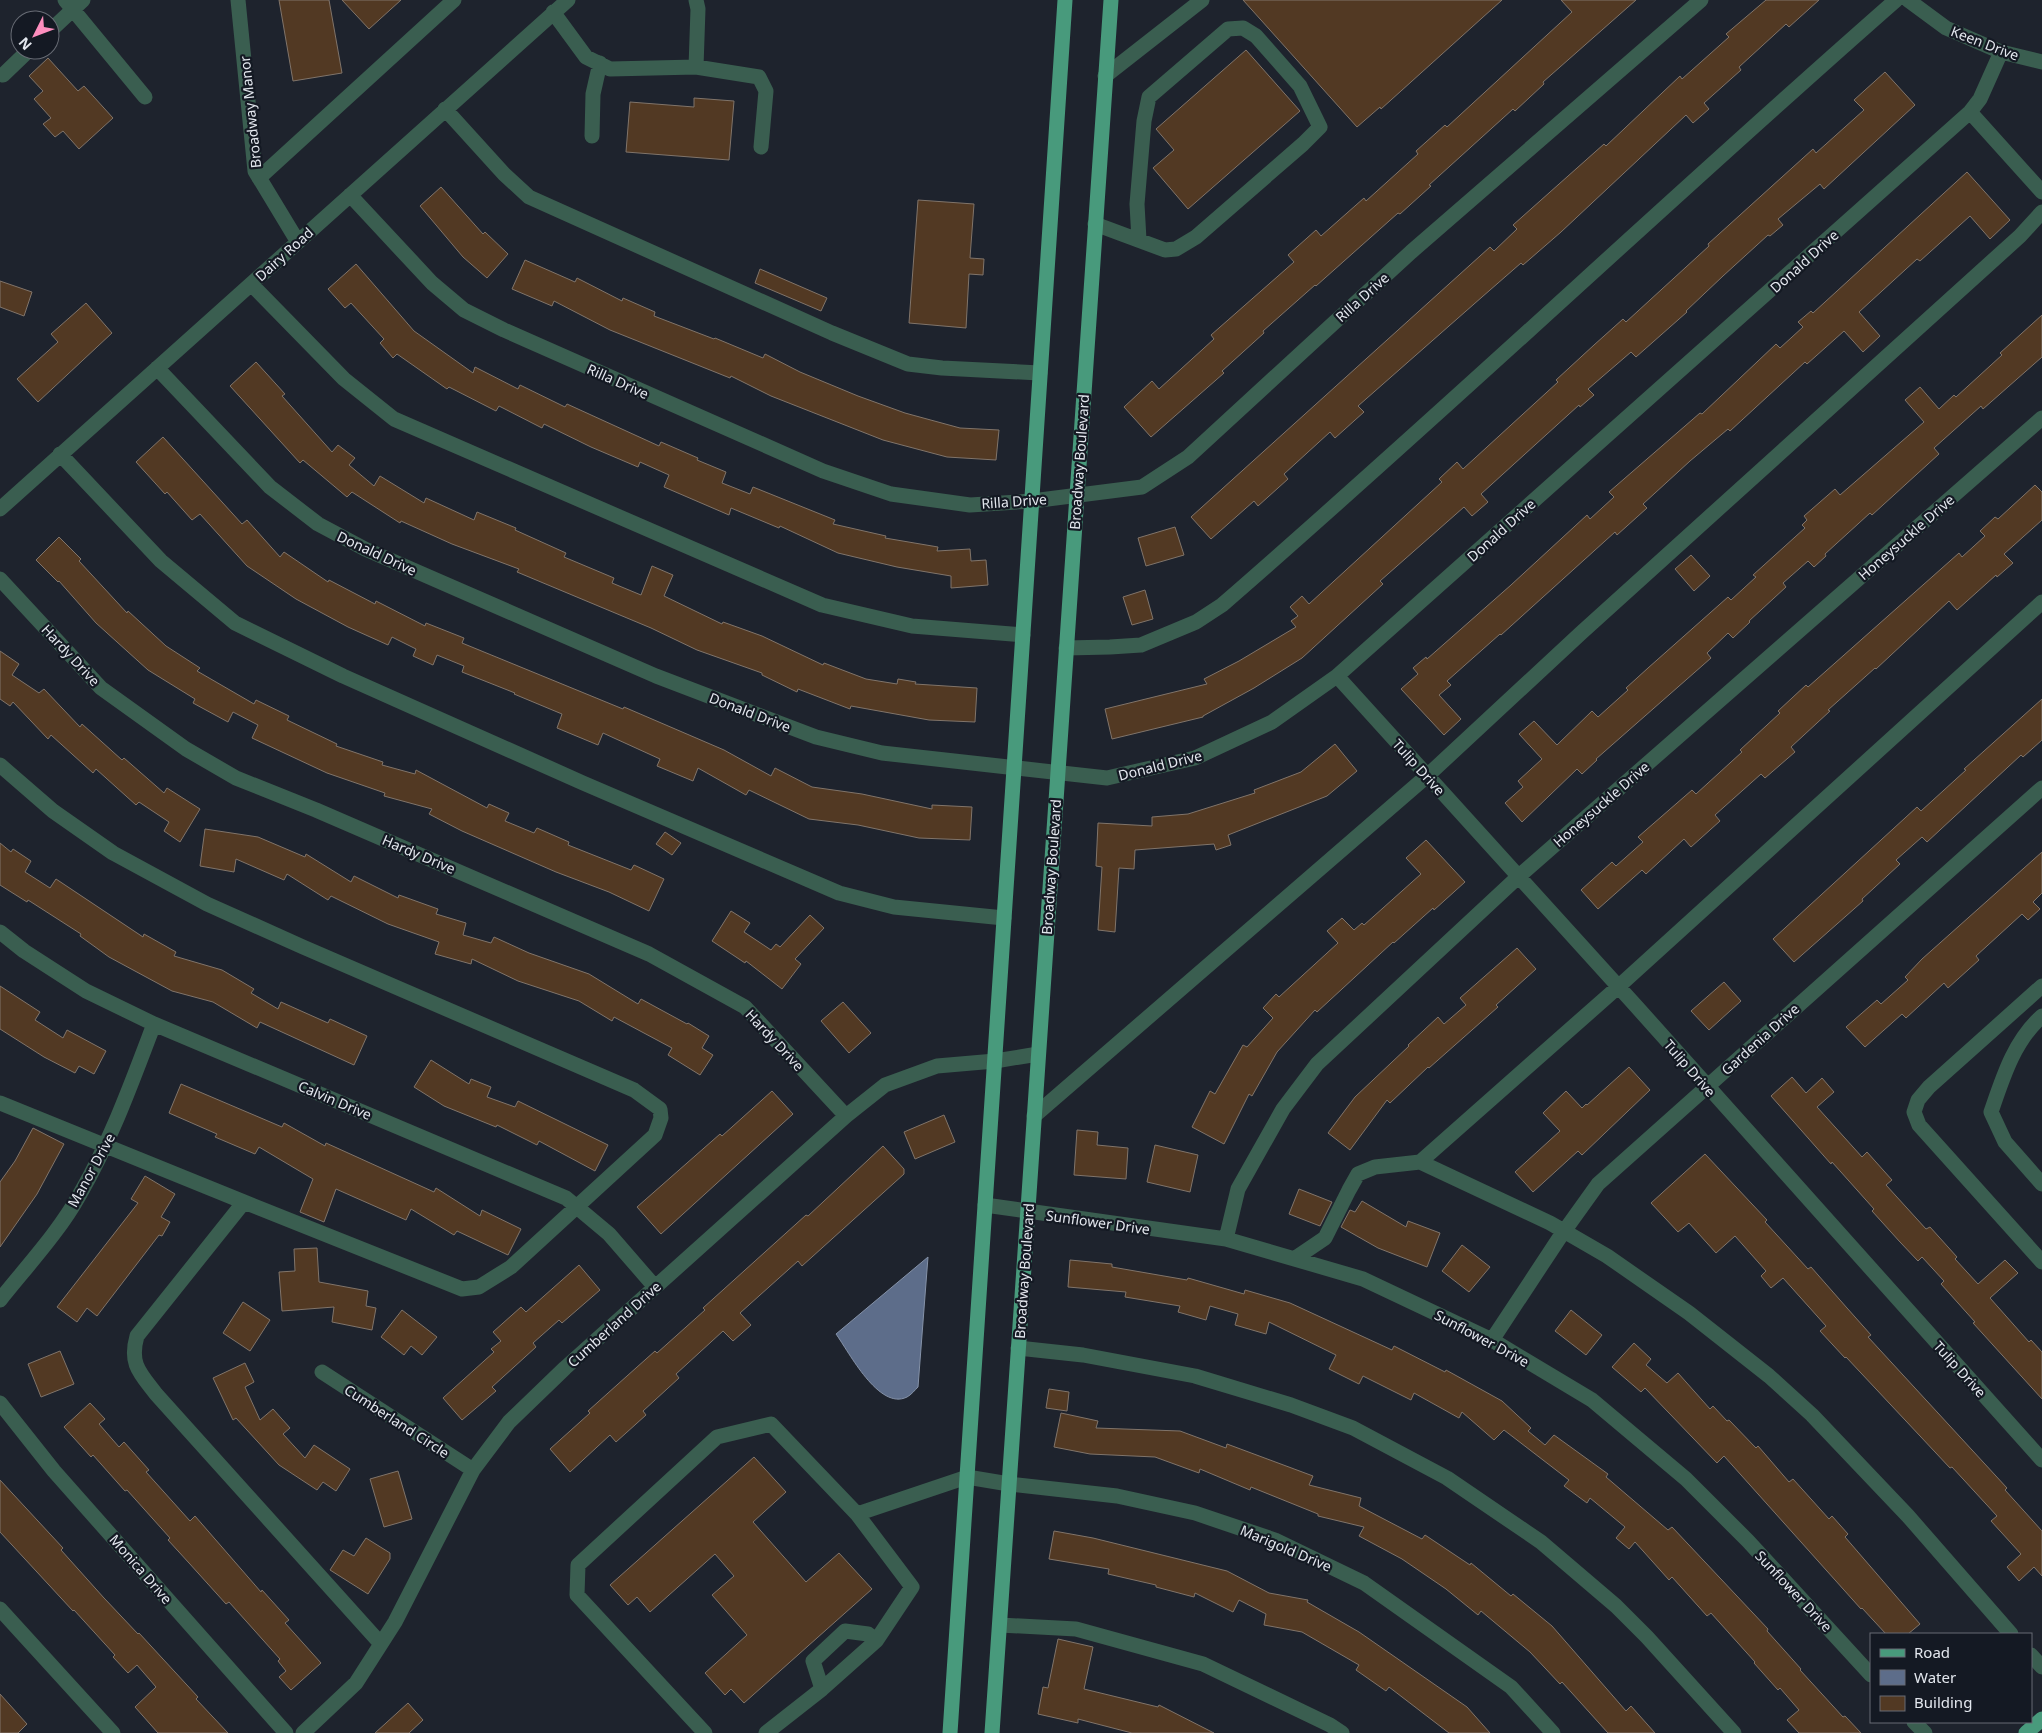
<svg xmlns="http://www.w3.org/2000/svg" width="2042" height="1733" font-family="'Noto Sans',sans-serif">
	<rect width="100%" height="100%" fill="#1e232d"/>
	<path fill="#5d6d8a" stroke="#8592a8" d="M928,1257L918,1387C915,1390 911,1395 907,1397C879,1411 849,1352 836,1334Z"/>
	<path fill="#523923" stroke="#80746a" d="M279,0H329L342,73L293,81Z
		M342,0H401L369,29Z
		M1243,0H1502L1381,109L1380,107L1357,127Z
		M1561,0H1636L1543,82L1544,84L1515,111L1513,109L1429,185L1431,186L1400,214L1398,213L1316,286L1315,285L1263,331L1264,333L1222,371L1224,373L1151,437L1124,407L1152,381L1159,389L1214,339L1211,335L1294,262L1288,255L1316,230L1321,236L1364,198L1366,201L1418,154L1416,151L1445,125L1447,127L1572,12Z
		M1766,0H1819L1789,27L1786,24L1739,67L1741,70L1704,103L1709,109L1693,123L1686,115L1561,232L1523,265L1521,263L1482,297L1358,406L1364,412L1335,438L1330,432L1284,474L1288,479L1258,506L1254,501L1211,539L1191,517L1490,247L1494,251L1517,229L1513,225L1604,144L1606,146L1680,76L1682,79L1729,37L1726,34Z
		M1246,50L1300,111L1188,209L1153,168L1174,150L1156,129Z
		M48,58L78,91L84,86L113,118L79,149L63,131L55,137L43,124L51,118L34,99L43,91L29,76Z
		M1885,72L1915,105L1824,189L1820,184L1778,219L1783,225L1770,236L1768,235L1723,276L1686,311L1687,312L1636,357L1631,352L1588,389L1594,395L1580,407L1579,405L1481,494L1488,502L1472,516L1464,507L1380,581L1383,584L1302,658L1254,688L1203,716V717L1112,739L1105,709L1207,684L1204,679L1239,661L1296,627L1291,621L1298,616L1290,607L1302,596L1309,604L1442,482L1439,479L1457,462L1463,469L1558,382L1556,380L1594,345L1623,319L1626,322L1709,246L1708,244L1813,149L1816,153L1864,110L1854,100Z
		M694,98L734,101L729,160L626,152L630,102L694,107Z
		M1967,172L2010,220L1990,239L1970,216L1920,261L1917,259L1859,312L1880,336L1863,352L1844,331L1807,364L1805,362L1730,431L1728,429L1690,461L1643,504L1647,508L1617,535L1615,532L1501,635L1500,634L1447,681L1451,685L1439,695L1461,719L1444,735L1401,689L1418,674L1413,668L1426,657L1427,659L1511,585L1587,515L1590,519L1614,497L1609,492L1700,413L1702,414L1776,344L1780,348L1803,327L1798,322L1811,311L1813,313Z
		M441,187L483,234L485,232L508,254L487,278L463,257L420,206Z
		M918,200L974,204L970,258L984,259L983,275L969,274L966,328L909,323Z
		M525,260L575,282L577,278L622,301L623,298L655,312L654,316L714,339L715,338L763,358L765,354L800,372L858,396L905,413L960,428L999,430L996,460L947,457L883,440L771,396L731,376L730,378L610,330L554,301L552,306L512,289Z
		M356,264L414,331L473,373L475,367L518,389L520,385L565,407L567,404L659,446L661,442L698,458L697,460L726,472L722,483L750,494L753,487L835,520L833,524L886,536L885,538L938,547L937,551L970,549L971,561L986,560L988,585L951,588V576L897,567L838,553L780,526L779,528L731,508L729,515L664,487L669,475L640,462L638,467L591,447L544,424L542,428L499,406L496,411L449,387L447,389L397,354L393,358L380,343L384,339L351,303L345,308L328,289Z
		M760,269L827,298L821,311L755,283Z
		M0,281L32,292L24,316L0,307Z
		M86,303L112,333L38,402L17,379L58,342L51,334Z
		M2042,315V357L1983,409L1981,406L1934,448L1939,454L1872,515L1870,513L1825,554L1826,556L1814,567L1808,561L1783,583L1786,587L1749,621L1750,622L1733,638L1728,633L1707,653L1711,658L1596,759L1597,760L1582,774L1577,769L1522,822L1505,803L1523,787L1518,781L1542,759L1519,734L1534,721L1557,745L1592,711L1598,717L1628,690L1626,688L1648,668L1728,597L1731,600L1756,577L1753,575L1805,528L1802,525L1807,520L1804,516L1835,489L1840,495L1924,422L1905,400L1920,387L1939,409L1954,395L1956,397L2002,355L2000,353Z
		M256,362L285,394L282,396L332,452L338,445L355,458L349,465L374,486L380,476L424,503L426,498L474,520L477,512L516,528L515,530L566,553L564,557L614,578L612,583L641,595L652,566L673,575L664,596L722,624L723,622L762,636L823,665L824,663L866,679L897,684L898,679L916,682L915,684L977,688L975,722L929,720L851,706L850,709L798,689L797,692L762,675V673L697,650L651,628L517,572L519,569L452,544L401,521L400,523L352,492L347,497L303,460L300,463L230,386Z
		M163,437L242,524L247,520L280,557L284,552L328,582L329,580L375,604L376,601L425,626L426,623L464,638L462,643L623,709L624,707L724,750L771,776L775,768L812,787L862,794L932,809V805L972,807L970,840L919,838L858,825L809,819L749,790L746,795L698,768L693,781L657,766L660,759L603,733L598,745L557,728L562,714L514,694L515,693L462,672L464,666L437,655L433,665L413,656L416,649L392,637L388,645L348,627L296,599L247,566L200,514L192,520L167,492L165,494L136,462Z
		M2035,485L2042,492V520L2004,554L2013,563L1997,577L1996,575L1957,610L1949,601L1876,669L1875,668L1828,710L1830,711L1791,747L1795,752L1765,778L1761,774L1715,815L1720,821L1691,847L1684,839L1646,874L1642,870L1598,909L1581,890L1612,862L1616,866L1643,842L1638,837L1692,790L1696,794L1742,752L1740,750L1780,713L1778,711L1806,685L1808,687L1959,553L1962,557L1985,536L1980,531L1995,517L1998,519Z
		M1175,527L1184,555L1146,566L1138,538Z
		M59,537L81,559L79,561L127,613L128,611L166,646L200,668L197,671L254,704L256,700L289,716L287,720L337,744L336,746L383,762L382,765L415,774L416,770L487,808L489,804L509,813L505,821L534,833L537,828L569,842L568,845L631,870L634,865L664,879L649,911L609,892L556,872L462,831L429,814L432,809L384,796L385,793L327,773L252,738L258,725L233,712L228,722L193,703L195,699L148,670L96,623L59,581L58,582L36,560Z
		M1691,555L1710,576L1694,591L1675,569Z
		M1145,590L1153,619L1132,625L1123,597Z
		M0,651L19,664L12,675L39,693L44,689L80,727L82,724L122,760L124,758L164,793L167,788L200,809L180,842L164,831L169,822L139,802L136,805L96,769L93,773L51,735L48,739L13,702L10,706L0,699Z
		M2042,699V740L2023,757L2021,755L1927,842L1922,837L1896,860L1900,864L1862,899L1863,901L1794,962L1773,939L1917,807L1921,811L1966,770L1964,769Z
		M1335,744L1357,771L1327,796L1228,835L1231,845L1216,850L1214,844L1135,850L1134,869L1119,868L1115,932L1098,930L1102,867L1096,866L1098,823L1152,826V817L1188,814L1255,793L1254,790L1301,772Z
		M205,829L258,837L305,857L306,854L351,882L354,876L398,898L399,895L438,909L436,914L466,923L463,935L491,943L494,937L529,953L589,974L638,1004L641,999L687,1024L688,1023L709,1036L702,1048L713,1055L700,1075L668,1055L672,1048L614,1017L612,1021L579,1001L518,981L472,959L471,964L435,954L439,942L388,924L331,896L328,900L287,874L284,880L236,859L234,872L200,866Z
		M665,832L681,843L672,855L656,844Z
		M1426,840L1465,882L1434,910L1433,908L1394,943L1393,942L1317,1012L1315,1010L1277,1052L1252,1096L1249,1094L1224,1144L1192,1127L1210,1091L1215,1094L1243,1045L1247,1047L1273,1018L1263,1008L1276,994L1279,997L1338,943L1327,931L1342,918L1354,930L1362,923L1364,925L1421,874L1406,858Z
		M0,843L11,852L13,849L31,861L25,872L50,888L56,879L143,937L144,934L176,952L174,956L222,970L254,989L251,993L278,1009L281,1002L328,1023L330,1019L367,1036L354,1065L260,1022L257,1028L213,1002L172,991L109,957L80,936L81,934L28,900L27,902L0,885Z
		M2042,852V893L2033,902L2040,909L2028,920L2022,914L1976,956L1979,960L1948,988L1944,983L1906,1018L1902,1014L1865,1047L1846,1027L1877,1000L1881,1004L1908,980L1905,977L1922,959Z
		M731,911L750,923L744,932L771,950L776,944L780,947L810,915L824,928L795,959L801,964L782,989L746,961L745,963L712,941Z
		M1517,948L1536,969L1496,1005L1498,1007L1429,1068L1428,1067L1390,1103L1387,1100L1350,1150L1328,1133L1355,1097L1409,1046L1408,1045L1438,1017L1444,1024L1466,1005L1460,998Z
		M1724,982L1741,1001L1709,1030L1691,1011Z
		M0,986L40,1012L35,1020L63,1038L67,1030L106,1051L94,1074L79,1066L75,1073L44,1057L0,1029Z
		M843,1002L871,1033L849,1053L821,1021Z
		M431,1060L469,1084L471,1079L491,1087L487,1097L515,1107L518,1101L608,1145L595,1171L539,1141L537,1145L497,1125L496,1127L444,1106L414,1087Z
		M1629,1067L1650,1090L1582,1155L1578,1151L1533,1192L1515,1172L1560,1131L1543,1113L1566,1091L1582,1108L1586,1104L1587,1105Z
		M1792,1077L1806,1093L1822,1078L1834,1092L1817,1107L1862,1157L1867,1152L1892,1180L1886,1185L1926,1229L1930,1227L1957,1257L1955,1259L1978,1284L2005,1260L2018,1273L1990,1298L2029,1342L2031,1340L2042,1352V1399L1973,1323L1975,1322L1941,1284L1944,1281L1922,1257L1918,1261L1900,1242L1872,1211L1874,1209L1832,1162L1831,1164L1771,1096Z
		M181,1084L282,1127L284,1123L325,1146L326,1143L434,1192L436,1188L480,1216L482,1210L521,1229L508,1255L457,1231L454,1235L411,1209L406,1220L336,1189L324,1222L300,1212L313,1179L259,1147L255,1154L215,1137L217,1134L169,1113Z
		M772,1091L793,1114L661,1234L637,1207L720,1134L722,1136Z
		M944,1115L955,1142L915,1159L904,1132Z
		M33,1128L64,1144L37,1194L0,1247V1182L15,1161Z
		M1077,1130L1098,1132L1097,1145L1128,1148L1126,1179L1074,1175Z
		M1155,1145L1198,1155L1190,1192L1147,1182Z
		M883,1146L904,1169V1174L802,1266L798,1261L740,1313L751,1325L733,1341L723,1331L676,1374L679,1378L643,1411L646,1415L616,1442L610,1435L570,1472L550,1449L590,1413L588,1411L627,1376L655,1351L657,1353L705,1310L703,1308L806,1215L808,1216Z
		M1705,1154L1767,1220L1765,1222L1808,1269L1811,1267L1847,1308L1871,1335L1868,1337L2007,1488L2005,1490L2042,1531V1576L2034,1567L2019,1581L2007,1567L2021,1554L1991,1521L1997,1516L1952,1467L1950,1468L1846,1357L1845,1358L1820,1331L1826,1326L1783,1278L1771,1288L1761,1276L1766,1271L1735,1236L1716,1253L1689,1223L1678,1232L1651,1203Z
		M145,1176L175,1194L161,1217L170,1222L162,1236L159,1235L97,1316L87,1308L77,1322L57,1307L138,1203L131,1199Z
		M1299,1189L1332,1202L1320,1226L1289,1214Z
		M1362,1201L1406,1227L1408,1221L1440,1233L1427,1267L1378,1248L1341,1227L1350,1210L1355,1212Z
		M1462,1245L1490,1267L1469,1292L1442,1271Z
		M317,1248L319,1282L368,1291L366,1306L376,1308L372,1330L332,1322L334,1307L282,1311L279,1272L295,1271L294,1249Z
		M1070,1260L1112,1264V1267L1187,1280L1188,1278L1244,1294L1245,1290L1290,1303L1392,1350L1394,1346L1445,1372L1446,1370L1502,1401L1531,1428L1528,1431L1545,1445L1554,1435L1608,1474L1606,1477L1668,1530L1672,1527L1768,1629L1767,1631L1801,1669L1800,1670L1843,1717L1845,1716L1861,1733H1799L1787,1720L1799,1710L1780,1688L1778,1690L1754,1663L1755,1662L1711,1613L1707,1616L1672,1577L1669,1580L1635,1542L1629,1549L1616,1538L1625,1527L1590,1498L1587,1503L1564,1486L1569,1480L1504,1430L1494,1440L1462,1412L1459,1418L1414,1393L1411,1400L1363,1376L1359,1384L1329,1369L1336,1355L1269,1322L1266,1334L1235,1325L1238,1314L1210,1306L1206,1320L1178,1312L1180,1306L1125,1297L1126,1292L1068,1287Z
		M579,1265L600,1290L562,1323L559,1320L533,1343L536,1347L492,1387L496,1391L462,1420L443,1398L494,1352L491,1349L501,1341L493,1332L521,1307L526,1312Z
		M243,1302L270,1320L250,1351L223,1333Z
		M402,1310L437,1337L422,1355L411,1346L404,1355L381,1337Z
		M1571,1310L1602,1335L1586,1355L1555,1331Z
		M1634,1343L1651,1359L1646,1365L1667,1383L1678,1373L1710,1409L1713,1406L1727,1421L1729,1420L1756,1448L1758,1446L1789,1482L1793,1479L1829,1519L1832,1516L1848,1534L1845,1537L1920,1624L1908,1634H1886L1862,1608L1861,1609L1724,1456L1717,1463L1645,1388L1641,1392L1612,1367Z
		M60,1351L74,1384L41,1397L28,1364Z
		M245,1363L254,1382L245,1387L260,1420L273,1409L290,1428L283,1434L305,1458L314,1445L350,1469L336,1491L323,1482L317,1490L279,1465L236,1418L233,1420L213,1378Z
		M1049,1389L1069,1392L1067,1411L1046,1408Z
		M90,1403L105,1419L99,1424L119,1447L124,1442L149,1470L146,1472L190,1521L195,1516L261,1592L262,1590L289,1620L285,1623L321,1663L291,1690L279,1677L286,1671L278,1661L280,1659L229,1602L226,1604L189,1563L168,1540L170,1538L127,1490L125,1491L93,1455L91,1457L64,1427Z
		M1061,1413L1098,1421L1096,1428L1180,1431L1226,1448L1227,1444L1313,1476L1309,1485L1361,1498L1359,1506L1422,1539L1425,1535L1470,1565L1471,1563L1511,1596L1513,1594L1552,1626L1626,1711L1631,1706L1655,1733H1608L1562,1682L1560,1684L1530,1652L1481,1611L1478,1615L1446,1589L1402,1559L1359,1536L1364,1527L1318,1516V1514L1251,1487L1250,1490L1200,1469L1199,1473L1155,1457L1090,1454L1054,1447Z
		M754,1457L786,1492L753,1522L806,1582L839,1553L872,1589L744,1703L731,1689L725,1695L705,1673L747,1635L712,1595L734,1576L715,1554L650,1612L637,1597L628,1605L610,1585Z
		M398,1471L412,1519L384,1527L370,1479Z
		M0,1480L63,1548L61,1550L104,1598L138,1634L139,1633L198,1697L196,1699L228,1733H158L135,1707L156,1687L137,1665L128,1673L113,1657L115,1655L74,1610L73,1611L0,1532Z
		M1054,1531L1093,1538L1227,1571L1269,1593L1308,1600L1307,1602L1359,1632L1467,1707L1490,1733H1449L1389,1687L1386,1691L1356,1670L1359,1665L1302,1632L1264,1625L1266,1614L1239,1600L1233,1612L1195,1593L1194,1597L1156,1587V1585L1108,1574L1109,1569L1049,1559Z
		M366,1538L390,1553V1559L368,1594L330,1570L343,1550L354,1556Z
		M1058,1639L1093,1647L1084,1689L1158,1707L1159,1705L1214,1733H1132L1078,1719V1723L1038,1714L1043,1687L1048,1688Z
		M0,1694L27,1724L18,1733H0Z
		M408,1703L423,1720L409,1733H375Z"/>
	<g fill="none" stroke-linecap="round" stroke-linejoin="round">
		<path stroke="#3a5e50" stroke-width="15" d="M65,0L145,97
			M238,0L255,171L298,242
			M1908,0L1946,28L2001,52L2042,62
			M553,12L586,57L610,69L696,67L698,9L696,0
			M50,31L83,0
			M696,67L759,77L766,91L761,147
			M3,75L29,50
			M1105,76L1202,0
			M445,109L504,174L529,197L832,333L908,364L942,368L1040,373
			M1970,112L2042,192
			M592,136L593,94L600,63
			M259,178L454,0
			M350,195L432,283L464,310L504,330L823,471L891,494L970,505L1032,501L1142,487L1188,457L1411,252L1701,0
			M1095,224L1165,250L1176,249L1196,237L1303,144L1320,127L1300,86L1256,36L1243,28L1228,29L1149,97L1144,121L1137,204L1139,240
			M251,284L344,379L394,419L822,605L912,626L1023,635
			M157,368L270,487L318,524L365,549L656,676L816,737L882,753L1107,778L1195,758L1272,722L1337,676L1970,112L1980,99L2001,52
			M60,454L161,561L235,623L343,676L583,783L839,893L894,907L1004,918
			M0,509L568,0
			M0,579L101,688L186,749L236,778L316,810L649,954L745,1007L846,1116
			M1066,648L1110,647L1141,645L1196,622L1222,605C1450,407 1669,199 1896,0
			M1337,676L1636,1006L2042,1460
			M0,765L53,811L113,853L207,904L303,947L634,1090L660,1109L661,1118L655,1135L511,1267L479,1287L462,1289L244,1202
			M0,932L24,951L86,991L154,1024L566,1198L609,1234L655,1287
			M2042,986L1929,1087L1918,1100L1914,1112L1919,1125L2042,1262
			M2042,1016C2014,1041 2003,1077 1991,1112L2005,1142L2042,1184
			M0,1103L244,1202L137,1336C129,1364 140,1373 156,1394L381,1644
			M1034,1116L1427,776L1581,633L2020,236L2042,212
			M985,1205L1226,1239L1363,1279L1492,1340L1592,1400L1686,1479L1748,1541L1871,1675
			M1226,1239L1238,1189L1283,1109L1317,1064L1518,877L2042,418
			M1294,1259L1325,1238L1349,1190L1358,1174L1375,1167L1420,1162
			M0,1300C27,1266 59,1232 80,1194C111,1140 132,1082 154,1024
			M1492,1340L1560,1237L1598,1184L2042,788
			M1018,1348L1083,1355L1195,1376L1291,1405L1353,1428L1447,1478L1541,1542L1616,1606L1647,1637L1734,1733
			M322,1372L473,1470
			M0,1403L54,1471L286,1733
			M857,1514L912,1587L876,1641
			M0,1609L113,1733
			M1000,1625L1076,1629L1203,1664L1330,1725L1342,1733
			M2011,1634L1908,1516L1812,1415L1769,1376L1689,1313L1607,1256L1550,1223L1420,1162L1618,987L2042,602
			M2031,1655L2042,1667
			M1914,1722L1925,1733
			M303,1733L356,1683L395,1622L473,1470L509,1422L565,1368L846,1116L885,1085L937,1066L995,1061L1038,1054
			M705,1733L577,1595L578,1565L717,1437L771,1424L857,1514L967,1477L1009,1484L1117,1496L1195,1513L1275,1540L1364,1583L1511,1687L1553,1733
			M766,1733L822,1689L876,1641L868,1634L845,1631L813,1661L822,1689"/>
		<path stroke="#489a7c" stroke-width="15" d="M950,1733L1065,0
			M992,1733L1111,0
			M2026,1733L2042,1719"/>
	</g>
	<g text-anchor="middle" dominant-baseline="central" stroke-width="4.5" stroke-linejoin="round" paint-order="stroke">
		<g font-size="14" fill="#e3e7ee" stroke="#141923">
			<text transform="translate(1985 43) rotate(21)">Keen Drive</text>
			<text transform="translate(250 112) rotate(-96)">Broadway Manor</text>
			<text transform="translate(284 254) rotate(-42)">Dairy Road</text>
			<text transform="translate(1804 261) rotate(-42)">Donald Drive</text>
			<text transform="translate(1362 297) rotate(-42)">Rilla Drive</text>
			<text transform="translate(618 381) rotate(24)">Rilla Drive</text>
			<text transform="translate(1079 462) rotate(-86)">Broadway Boulevard</text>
			<text transform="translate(1014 501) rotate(-4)">Rilla Drive</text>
			<text transform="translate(1501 530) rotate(-42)">Donald Drive</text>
			<text transform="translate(1906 537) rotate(-41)">Honeysuckle Drive</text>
			<text transform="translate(377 553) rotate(25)">Donald Drive</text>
			<text transform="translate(71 655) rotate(47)">Hardy Drive</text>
			<text transform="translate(750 712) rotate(21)">Donald Drive</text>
			<text transform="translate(1160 765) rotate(-14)">Donald Drive</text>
			<text transform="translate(1419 767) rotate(48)">Tulip Drive</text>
			<text transform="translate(1601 804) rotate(-41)">Honeysuckle Drive</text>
			<text transform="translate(419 854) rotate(23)">Hardy Drive</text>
			<text transform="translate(1051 867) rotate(-86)">Broadway Boulevard</text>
			<text transform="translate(1760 1039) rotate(-42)">Gardenia Drive</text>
			<text transform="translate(775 1040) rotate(47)">Hardy Drive</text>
			<text transform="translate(1690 1068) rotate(49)">Tulip Drive</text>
			<text transform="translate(335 1100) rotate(23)">Calvin Drive</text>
			<text transform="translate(91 1170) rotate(-61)">Manor Drive</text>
			<text transform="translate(1098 1222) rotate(8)">Sunflower Drive</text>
			<text transform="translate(1024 1271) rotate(-86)">Broadway Boulevard</text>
			<text transform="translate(614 1324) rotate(-42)">Cumberland Drive</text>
			<text transform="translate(1482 1338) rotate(28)">Sunflower Drive</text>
			<text transform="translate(1960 1369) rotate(48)">Tulip Drive</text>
			<text transform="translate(397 1421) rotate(33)">Cumberland Circle</text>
			<text transform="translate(1286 1548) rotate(23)">Marigold Drive</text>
			<text transform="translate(141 1569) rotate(49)">Monica Drive</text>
			<text transform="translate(1794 1591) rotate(47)">Sunflower Drive</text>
		</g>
	</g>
	<rect x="1870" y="1633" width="162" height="90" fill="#141923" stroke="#676b74"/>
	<rect x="1880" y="1649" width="25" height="8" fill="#489a7c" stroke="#676b74"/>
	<text x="1914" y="1658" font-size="15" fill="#e3e7ee">Road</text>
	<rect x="1880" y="1670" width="25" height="15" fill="#5d6d8a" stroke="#676b74"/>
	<text x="1914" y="1683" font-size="15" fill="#e3e7ee">Water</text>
	<rect x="1880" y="1696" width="25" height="15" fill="#523923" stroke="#676b74"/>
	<text x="1914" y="1708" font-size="15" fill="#e3e7ee">Building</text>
	<g transform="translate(35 35) rotate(228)"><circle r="24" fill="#141923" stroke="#676b74"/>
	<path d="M0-4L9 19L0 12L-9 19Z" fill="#fd8ebe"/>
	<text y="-8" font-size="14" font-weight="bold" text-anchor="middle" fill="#e3e7ee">N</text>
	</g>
</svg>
